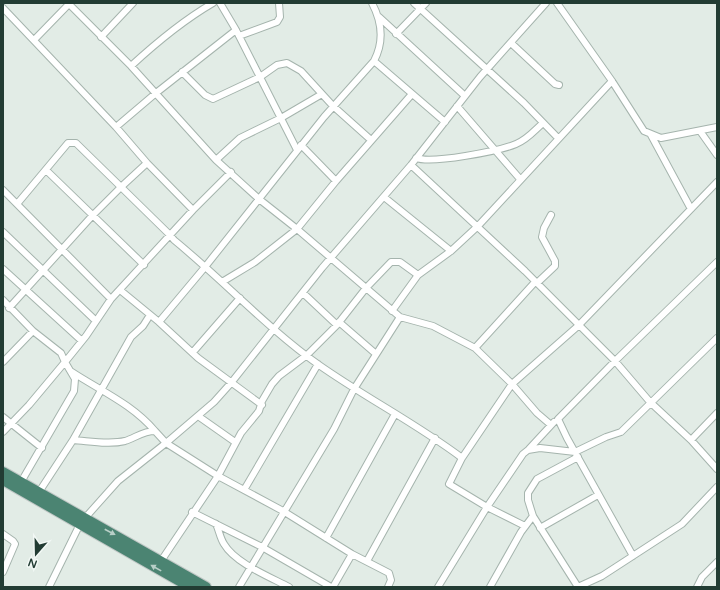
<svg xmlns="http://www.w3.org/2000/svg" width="720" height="590" font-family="'Varela Round',sans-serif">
	<rect width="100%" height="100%" fill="#e2ece6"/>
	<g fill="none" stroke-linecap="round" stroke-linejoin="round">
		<g stroke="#a5b4ad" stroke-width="8">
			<path id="minor" d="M68,3L131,66L216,160L259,199L297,229L400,317L433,326L475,348L512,384L537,413L551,425
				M220,3L236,30L297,150
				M414,3L524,103L558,138
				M557,3L612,81L644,131L661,138L717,127
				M3,8L116,127L147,163L121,187L76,143H68L17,204
				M379,17L465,96
				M396,34L426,3
				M239,36L277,22L280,17L279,3
				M101,37L133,3
				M34,40L69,4
				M511,43L555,84L559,85
				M374,61L445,122
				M131,66C157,42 182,21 213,3
				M182,72L205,95L213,99L260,77L277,65L287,63L301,71L333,106L371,140
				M457,106L520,179
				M116,127L156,93L236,30
				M700,131L717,155
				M651,135L691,209
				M301,145L336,181
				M416,158C432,164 499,151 516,144C527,140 535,130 543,123
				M216,160L240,138L281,118L322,94
				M147,163L193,210L170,235L174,240C223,280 267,328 319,365C366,398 417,424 462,458
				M411,165L525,271L615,361L558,419L567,438L633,556
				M46,170L144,265
				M3,190L111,299
				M384,197L451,251
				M193,210L231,172
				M3,232L96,321
				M717,262L615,361L650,402L691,440L717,469
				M3,269L82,341
				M222,282L255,262L297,229L336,181L412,94
				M537,283L555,266V261L542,237L544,228L551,215
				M120,290L159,322
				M303,293L337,325
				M3,300L33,331L61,353L65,362L29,405L3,432
				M9,308L92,216L121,187L170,235L111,299L86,336L65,362L75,379L74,391L21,482
				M392,311L418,275L451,251L478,226L612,81
				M339,322L376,354
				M475,348L535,282
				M193,352L240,298
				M3,362L33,331
				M72,372C101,391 132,404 155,431
				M262,405L198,358L159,322L205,267L324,117L374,61C384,42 382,22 372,3
				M198,416L235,442
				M3,417L42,448
				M73,440L131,337L143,326L150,315
				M691,440L717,413
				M529,449L554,422
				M578,457L537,479L528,493V500L533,516L578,587
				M244,490L318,364
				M39,492L73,440C89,441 109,445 125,441C135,438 143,431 155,431L166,443L118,481L85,518
				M192,512L262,547L331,587
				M216,524C219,530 220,538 224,544C235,563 270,577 289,587
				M525,526L487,507L523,454L528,450L540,448L575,452L606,437L621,432L717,338
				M540,528L598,495
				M3,534L13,541L15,544L3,572
				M326,538L395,414
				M161,561L218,476L241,433L259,411L262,401L272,384L279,376L307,355L337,325L366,288L391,262H400L418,275
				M367,561L435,438
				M49,587L80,524
				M239,587L334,429L354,389L400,317
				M333,587L352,554
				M388,587L391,580L389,573L352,554L283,511L218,476L166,443L214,402L231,383L322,268L411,165L480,77L546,3
				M438,587L487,507L449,484L462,458L512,384L578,326L717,182
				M490,587L521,532L533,516
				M578,587L602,576L682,524L717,487
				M697,587L702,577L717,562"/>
		</g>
		<g stroke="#c1c8c6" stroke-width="12">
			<path id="trunk" d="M3,472L206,587
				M3,480L190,587"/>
		</g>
		<use href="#minor" stroke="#fff" stroke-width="6"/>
		<use href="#trunk" stroke="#4b8472" stroke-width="10"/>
	</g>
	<defs><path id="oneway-solid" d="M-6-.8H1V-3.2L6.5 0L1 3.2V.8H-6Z"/></defs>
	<g fill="#b8cfc7">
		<use href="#oneway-solid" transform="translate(110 532) rotate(28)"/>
		<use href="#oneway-solid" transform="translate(156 568) rotate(-151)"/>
	</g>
	<rect width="720" height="590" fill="none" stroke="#223c33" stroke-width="8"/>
	<g transform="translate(36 554) rotate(200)" stroke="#f2f8f5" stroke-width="3" paint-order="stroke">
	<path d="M0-3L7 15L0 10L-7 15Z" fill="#223c33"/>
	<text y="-6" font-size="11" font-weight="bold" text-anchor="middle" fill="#223c33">N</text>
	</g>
</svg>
